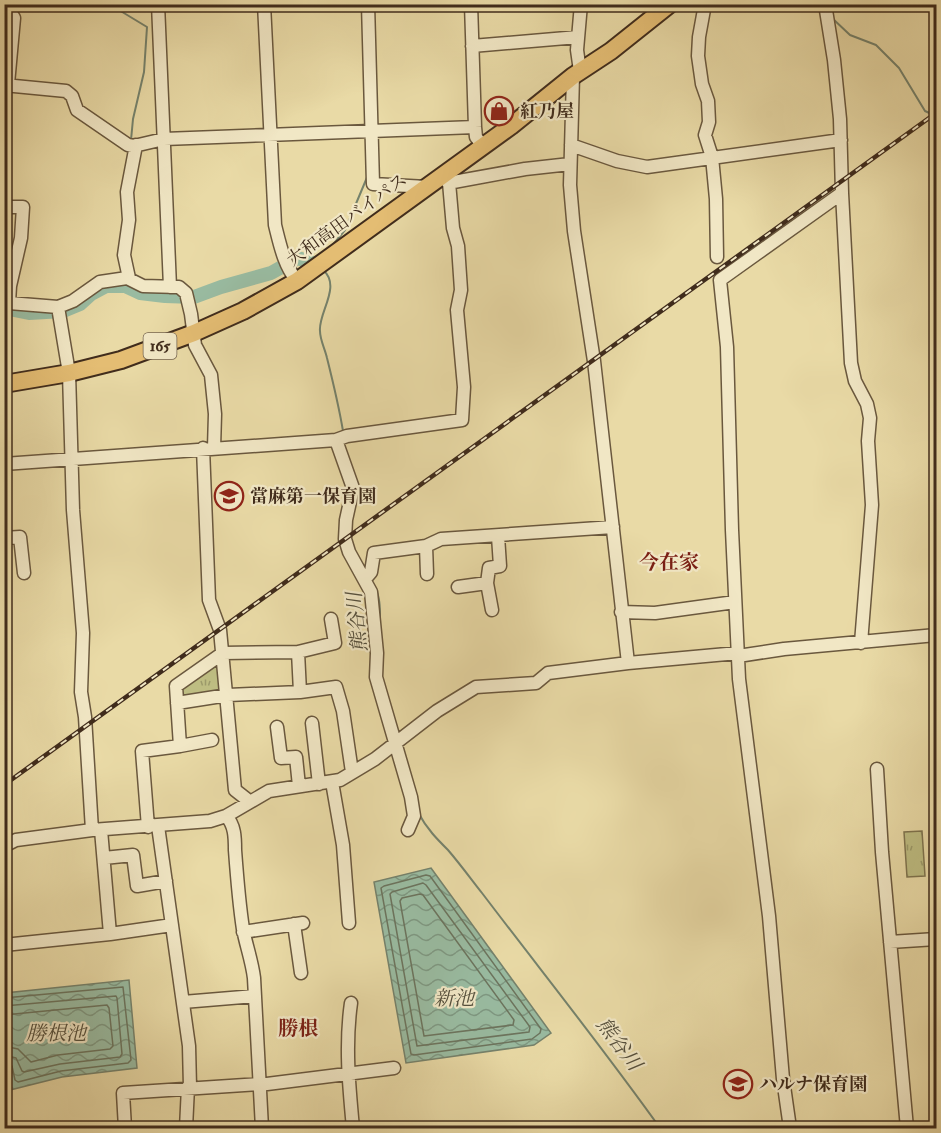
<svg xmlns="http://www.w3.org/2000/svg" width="941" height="1133" font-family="'IM FELL Double Pica','Noto Serif JP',serif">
	<defs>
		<pattern id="grass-tufts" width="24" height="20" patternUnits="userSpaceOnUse" patternTransform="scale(1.5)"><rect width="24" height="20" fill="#bebd82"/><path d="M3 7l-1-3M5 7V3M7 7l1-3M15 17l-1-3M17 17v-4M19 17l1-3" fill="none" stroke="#9c9a6a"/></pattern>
		<pattern id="water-waves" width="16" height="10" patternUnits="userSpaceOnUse" patternTransform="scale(1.5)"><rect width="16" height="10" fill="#99bba1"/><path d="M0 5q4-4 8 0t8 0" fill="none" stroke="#7e9882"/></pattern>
	</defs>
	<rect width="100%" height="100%" fill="#e9daa6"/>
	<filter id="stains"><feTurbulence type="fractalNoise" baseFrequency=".00333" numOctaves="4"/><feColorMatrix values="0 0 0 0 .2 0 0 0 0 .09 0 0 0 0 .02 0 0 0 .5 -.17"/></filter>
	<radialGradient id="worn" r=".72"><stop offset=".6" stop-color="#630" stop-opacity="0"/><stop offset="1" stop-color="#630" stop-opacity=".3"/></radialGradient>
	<path fill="url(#grass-tufts)" stroke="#7f744f" stroke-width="1.5" d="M215,662L219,664L224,693L188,696L182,694L180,688Z
		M922,831L925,876L907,877L904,832Z"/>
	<path fill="url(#water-waves)" stroke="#75826c" stroke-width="1.5" d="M431,868L551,1033L534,1045L406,1063L374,882Z
		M129,980L137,1068L62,1077L10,1090L4,1049L5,993Z"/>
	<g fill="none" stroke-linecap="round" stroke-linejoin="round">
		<path stroke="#6c745e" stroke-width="1.5" d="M426,875L430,876L541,1029L540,1033L532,1039L414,1055L411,1054L381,888L384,886Z
			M423,883L426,885L530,1027L529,1032L417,1046L390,894L392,892Z
			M420,894L423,895L514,1020L513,1025L424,1036L400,901L402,898Z
			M4,998L123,987L131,1060L128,1063L61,1071L18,1082L15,1080L12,1066L4,1063
			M4,1006L116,996L117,998L122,1054L120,1057L60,1064L24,1072L22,1071L16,1058L4,1055
			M4,1015L107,1005L109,1008L113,1046L110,1049L58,1055L31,1062L18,1049L4,1046"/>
		<path stroke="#75826c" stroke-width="2" d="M29,4H30
			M109,4L147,27L144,72L133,119L131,140
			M832,18L850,35L876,45L899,68L925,111L936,116
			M331,247L345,230L368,175
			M323,270C342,286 318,313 320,331C320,340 325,349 327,358C333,382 339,407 343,431
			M373,584C381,595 380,612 380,625
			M419,814C427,829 437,839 448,850C460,864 471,879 482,893C542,972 603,1048 660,1128"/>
		<path stroke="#99bba1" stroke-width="14" d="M4,308L29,313L63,311L80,304L91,294L106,286H125L140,293L165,296L194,297L221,287L271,273L298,258L316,264"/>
		<g stroke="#6a583e" stroke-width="15">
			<path id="minor" d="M158,4L170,287
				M264,4L275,225C280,245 284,265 297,281
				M368,4L373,184L427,187
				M471,4L475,127L476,137L482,145
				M705,4L699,37L698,56L702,84L708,101L709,122L705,135L712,157L716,199L717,257
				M4,7L9,10L14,18L8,84
				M472,46L578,37
				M580,71L577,50L581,4
				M573,76L570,185L574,231L594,361L628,663
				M4,85L66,91L72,96L77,110L128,145L134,146L164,139L475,127
				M571,145L617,161L647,167L841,140
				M448,183L525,169L570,164
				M842,193L851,363L855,381L867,404L870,418L868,441L872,505L861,643
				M4,207H23L21,238L10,286L9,303L58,307L69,373L73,510L83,633L81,692L85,717L92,830
				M129,278L124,255L129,220L127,192L136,145
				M58,307L73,301L100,282L127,278L143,286L179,287L186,293L191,314L195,345L211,375L215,414L214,448
				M336,440L353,488L346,520L345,539L349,552L371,592L377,653L376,677L411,797L414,816L408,830
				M203,448L209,600L220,630L235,790L249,801
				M4,464L336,440L347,436L462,420L464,387L457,310L461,290L458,246L453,228L448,171
				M4,538L20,537L24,573
				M426,546L427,574
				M365,579L371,572L374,553L426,546L441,539L613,527
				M487,583L489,568L500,566L498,536
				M458,587L487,583L492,610
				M621,612L655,613L735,602
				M298,652L300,692
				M738,656L784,649L936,635
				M177,703L228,695L300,692L336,687L343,711L352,772
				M312,723L319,784
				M277,727L281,758L296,757L299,786
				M180,746L212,740
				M877,769L882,852L907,1128
				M332,782L343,845L349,923
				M226,816C235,825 235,838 235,850C237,877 239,903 243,929C246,945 252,961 254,978L262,1128
				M158,826L189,1046L190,1087
				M148,827L142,751L180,746L176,686L223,653L298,652L335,643L331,619
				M101,830L110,934
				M4,846L16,840L92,830L210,821L226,816L269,791L340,780L375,759L437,711L476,687L536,683L548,673L628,663L738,653
				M104,858L133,855L137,886L166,881
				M294,924L301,973
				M243,932L303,923
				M890,942L936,939
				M4,945L110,934L172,925
				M183,1002L255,996
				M351,1003C345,1045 349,1086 353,1128
				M259,1085L394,1068
				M125,1128L123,1093L259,1084
				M186,1128L188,1087
				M790,1128L783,1079L769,916L739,679L732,530L727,347L720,280L842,193L840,119L834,60L825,4"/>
		</g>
		<g stroke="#402c1c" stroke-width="20">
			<path id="highway" d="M4,384L69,373L121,360L194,333L243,311L297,281L511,126L573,76L611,51L670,4"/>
		</g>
		<use href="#minor" stroke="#f1e7c5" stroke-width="12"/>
		<use href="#highway" stroke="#e4bd73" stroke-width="16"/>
		<g stroke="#402c1c" stroke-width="4.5">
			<path id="rail" d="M4,785L936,113"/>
		</g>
		<use href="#rail" stroke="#f1e7c5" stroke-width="2" stroke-dasharray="7" stroke-linecap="butt"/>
	</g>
	<defs>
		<g id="shop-ring" transform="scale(1.5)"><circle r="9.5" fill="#f1e7c5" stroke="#8f2418" stroke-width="1.5"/><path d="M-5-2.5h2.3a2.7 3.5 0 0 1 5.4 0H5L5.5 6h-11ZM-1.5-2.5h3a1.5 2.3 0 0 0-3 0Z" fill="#8f2418"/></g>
		<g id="school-ring" transform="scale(1.5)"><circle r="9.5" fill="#f1e7c5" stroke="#8f2418" stroke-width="1.5"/><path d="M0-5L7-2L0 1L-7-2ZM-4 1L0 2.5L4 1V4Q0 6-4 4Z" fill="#8f2418"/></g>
	</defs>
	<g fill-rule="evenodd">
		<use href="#shop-ring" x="499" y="111"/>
		<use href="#school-ring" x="229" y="496"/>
		<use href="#school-ring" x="738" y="1084"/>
	</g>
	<g text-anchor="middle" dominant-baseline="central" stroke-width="4.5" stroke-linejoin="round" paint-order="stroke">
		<rect fill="#f1e7c5" stroke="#75644f" stroke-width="1.5" x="143.5" y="333" width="33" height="26" rx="4.5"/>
		<g font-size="16" font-weight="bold" fill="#402c1c">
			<text x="160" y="346">165</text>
		</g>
		<g font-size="18" font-weight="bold" fill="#402c1c" stroke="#f1e7c5" text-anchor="start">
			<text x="520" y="111">紅乃屋</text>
			<text x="250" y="496">當麻第一保育園</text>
			<text x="759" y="1084">ハルナ保育園</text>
		</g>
		<g font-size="18" fill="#402c1c" stroke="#f1e7c5">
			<text transform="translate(347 220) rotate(-36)">大和高田バイパス</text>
		</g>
		<g font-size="20" font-weight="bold" fill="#7a1f14" stroke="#f1e7c5">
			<text x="669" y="562">今在家</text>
			<text x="298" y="1028">勝根</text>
		</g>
		<g font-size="20" font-style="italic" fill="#56503d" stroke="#f1e7c5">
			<text transform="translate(357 622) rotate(-96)">熊谷川</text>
			<text x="454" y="998">新池</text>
			<text x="56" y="1033">勝根池</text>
			<text transform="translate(619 1044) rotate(53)">熊谷川</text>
		</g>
	</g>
	<rect width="941" height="1133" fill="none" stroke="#e9daa6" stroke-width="24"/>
	<rect x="6" y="6" width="929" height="1121" fill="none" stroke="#402c1c" stroke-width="3"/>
	<rect x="12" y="12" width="917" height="1109" fill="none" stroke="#402c1c" stroke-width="1.5"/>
	<rect width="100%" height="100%" filter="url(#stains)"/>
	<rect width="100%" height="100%" fill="url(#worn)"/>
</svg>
